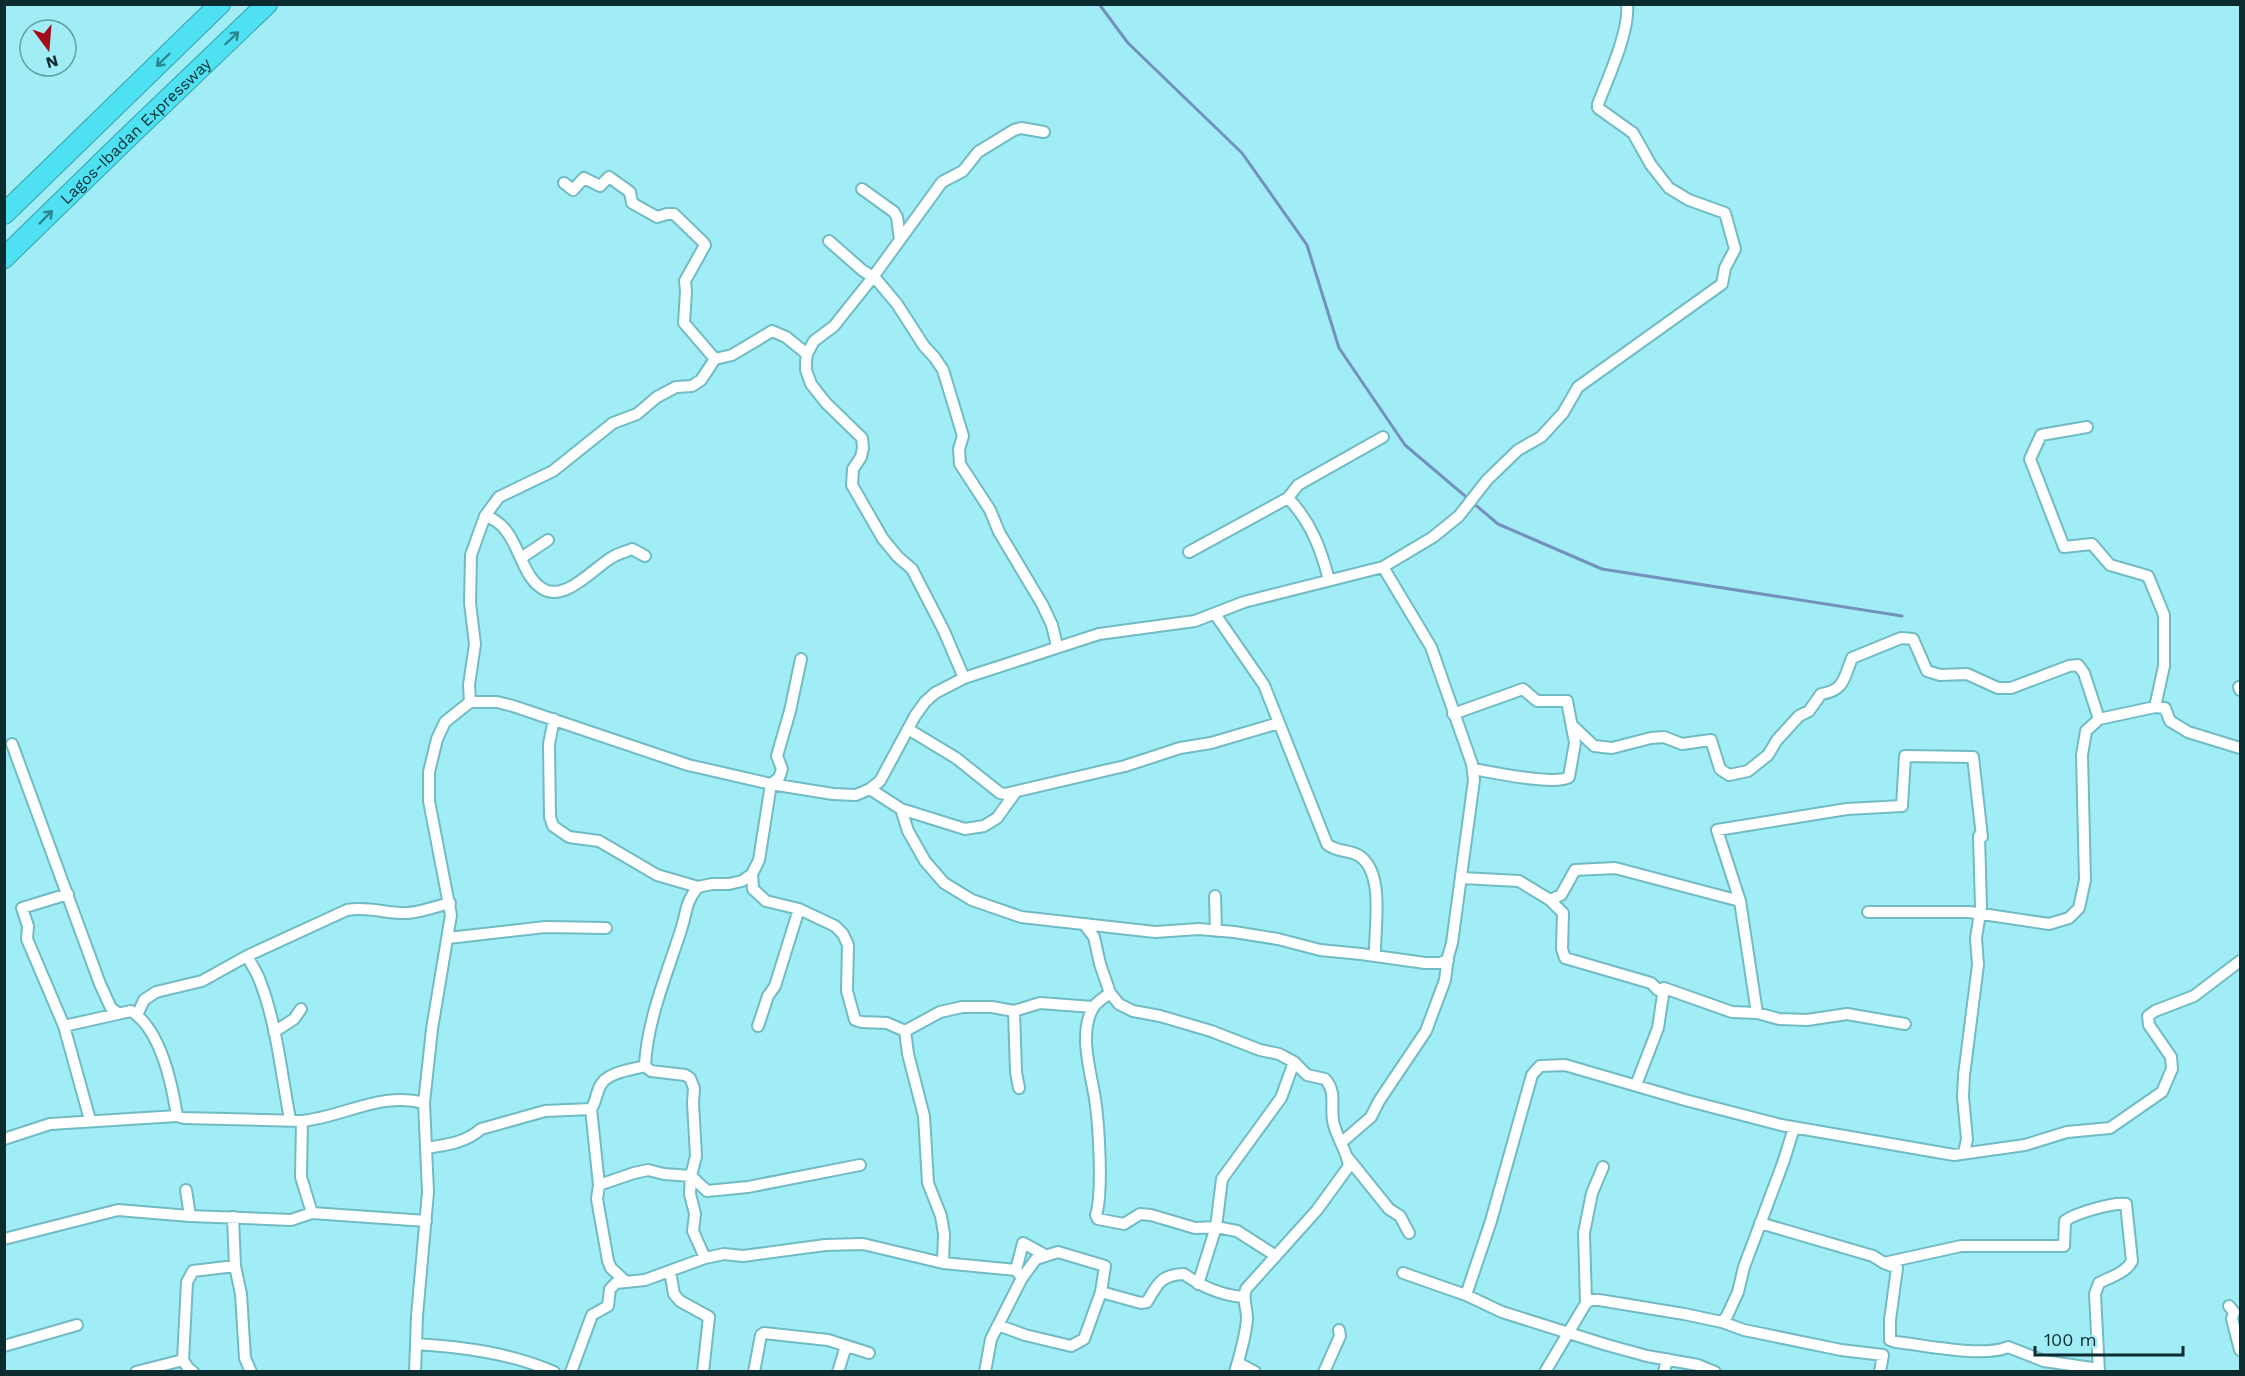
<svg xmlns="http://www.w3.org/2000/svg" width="2245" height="1376" font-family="'Work Sans',sans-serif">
	<rect width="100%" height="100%" fill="#a1edf6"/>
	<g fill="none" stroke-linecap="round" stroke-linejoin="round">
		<path stroke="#7491be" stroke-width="3" d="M1099,4L1128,43L1242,153L1307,245L1339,348L1405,445L1498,524L1602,569L1902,616"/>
		<g stroke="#70bbc4" stroke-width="14">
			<path id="minor" d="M564,183L573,190L584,178L600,186L609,177L630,192L632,203L657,217L667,214H674L703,242L705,245L685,281L686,291L684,323L715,359
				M862,189L894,212L897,217L900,240
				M829,241L862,270L876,279L897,304L924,346L935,358L943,370L963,436L959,449L960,464L990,510L999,532L1042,604L1052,625L1057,646
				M2087,427L2041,435L2030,459L2064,547L2092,544L2110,565L2148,576L2164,615V666L2155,707
				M1288,498C1311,522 1321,549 1329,580
				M485,516C520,526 517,574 543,589C565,602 594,568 611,558C617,554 625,552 632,549L645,556
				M1189,552L1288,498L1298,485L1383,437
				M521,558L548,540
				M1215,614L1264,685L1327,844C1337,853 1351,849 1361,857C1385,876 1374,929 1375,956
				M964,678L944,631L912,569L898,557L883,539L852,485L853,469L861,457L863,448L862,438L826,403L811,384L806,370V361L807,354L814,341L834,326L873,277L942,182L963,171L978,152L1014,130L1021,128L1044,132
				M2239,687L2240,690
				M470,702L469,685L475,644L470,603L471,555L485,516L499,497L553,471L613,423L637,414L657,397L676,387L692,386L701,380L715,359L732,355L772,331L786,337L807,354
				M1453,714L1523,689L1537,701H1567L1575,743L1569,777C1555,786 1491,772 1473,769
				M554,719L549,744L550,817L553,826L569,837L599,841L657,875L698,887L712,884H729L742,881L752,874L759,860L771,784L779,778L782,769L777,756L790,711L801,659
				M1573,726L1594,746L1612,748L1651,738L1664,737L1682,744L1711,740L1720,769L1729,775L1748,771L1768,755L1777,740L1799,716L1809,711L1821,694C1844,691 1844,678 1852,658L1901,638L1913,639L1927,671L1940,675L1967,674L1998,688H2011L2069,666L2078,665L2084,673L2099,719L2155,707L2165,708L2170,721L2188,732L2240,748
				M908,729L956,758L1000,793L1005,794L1125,766L1180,748L1211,743L1279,723
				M12,744L100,984L111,1008L118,1013
				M870,789L901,809L965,829L984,826L997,818L1015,793
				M901,809L908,831L925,861L944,883L972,900L1021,917L1155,932L1199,929L1234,932L1278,939L1320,950L1361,954L1425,963H1440L1448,960
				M752,874L753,889L766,901L799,909L835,926L843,934L848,945L847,991L855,1020L862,1022L887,1023L905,1031L940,1012L962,1007H992L1014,1011L1040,1003L1093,1007
				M1462,878L1519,881L1550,900L1563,913L1562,949L1565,958L1651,983L1658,990L1664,988
				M68,894L22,908L28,926L27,939L64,1026L90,1120
				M1215,896L1216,931
				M1550,900L1561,895L1575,870L1615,868L1740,901
				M1868,912H1969L2049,924L2069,918L2079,908L2085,880L2082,755L2086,731L2099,719
				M1084,924L1094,937L1100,964L1110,993L1119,1004L1133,1011L1160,1016L1211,1031L1260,1050L1279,1054L1294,1062L1307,1075L1325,1079C1338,1093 1329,1109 1334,1125C1338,1140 1347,1151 1349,1166L1317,1210L1246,1289C1242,1300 1247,1307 1247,1318C1246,1336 1240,1355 1235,1372
				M448,938L545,927L606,928
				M247,956C251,964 257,972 260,981C277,1025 281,1073 290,1119
				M1110,993C1105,997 1096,1002 1093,1008C1078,1034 1091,1072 1095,1099C1099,1125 1103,1193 1096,1215L1098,1219L1124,1224L1140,1214L1151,1215L1195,1228L1216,1227L1237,1231L1276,1256
				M1014,1011L1016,1072L1019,1088
				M1757,1013L1740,901L1717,830L1847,809L1902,806L1905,756L1973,757L1982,837L1979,836L1981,907L1976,938L1978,965L1964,1075L1963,1097L1967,1139L1964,1153
				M137,1015L144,1000L156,992L202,981L247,956L347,910C368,906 387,914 408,913C422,912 437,906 450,903
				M64,1026L131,1011C161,1029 172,1084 177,1116
				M758,1026L768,996L775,986L799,909
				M905,1031L908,1054L924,1116L928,1183L941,1216L944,1234L943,1263
				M274,1032L294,1019L301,1009
				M645,1066C647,1020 667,974 681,930C687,912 685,902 698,887
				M1636,1085L1658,1028L1664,988L1732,1012L1757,1013L1779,1019L1807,1020L1847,1014L1905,1024
				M591,1109L599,1185L597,1199L608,1261L611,1268L625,1281
				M302,1121L301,1177L312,1213
				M4,1139L50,1124L177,1116L184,1118L302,1121C343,1117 382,1091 424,1103
				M1342,1142L1371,1117L1379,1101L1426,1031L1445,980L1448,957L1452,943L1474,780L1472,764L1431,647L1383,567
				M426,1148C446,1145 465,1143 481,1129L545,1111L591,1109C596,1102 596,1094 600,1086C607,1072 631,1070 645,1066L651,1071L685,1075L690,1078L694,1088L693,1103L696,1156L691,1176L690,1194L695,1214L693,1231L705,1258
				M1348,1158L1389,1209L1400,1216L1409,1233
				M599,1185L634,1173L648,1170L664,1174L691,1176L707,1191L748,1187L860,1165
				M186,1190L190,1216
				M233,1217L235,1266L241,1294L245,1358L251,1372
				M1760,1223L1873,1256L1884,1263L1897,1268L1890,1320V1340L1896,1342C1925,1345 1983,1358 2008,1347L2044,1361L2099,1369
				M4,1239L118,1210L190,1216L291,1220L312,1213L426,1221
				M1884,1263L1961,1246H2064L2065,1221C2075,1213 2114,1202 2126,1204L2132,1261C2126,1273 2110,1277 2099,1283L2095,1294L2099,1372
				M1016,1270L1023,1243L1045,1255
				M670,1271L674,1294L680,1301L709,1317L703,1372
				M1403,1273L1466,1295L1502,1312L1607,1345L1647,1356L1698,1365L1715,1372
				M1198,1284L1216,1227L1222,1179L1281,1098L1294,1062
				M1466,1295L1491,1221L1532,1075L1540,1066L1565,1065L1685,1100L1781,1125L1954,1155L2025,1145L2067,1132L2110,1128L2162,1092L2172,1069L2171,1057L2149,1025L2148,1016L2155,1011L2194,996L2240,961
				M1586,1303L1584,1233L1592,1193L1603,1167
				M2229,1306L2234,1312L2232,1319L2240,1350
				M1722,1322L1727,1316L1738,1292L1744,1267L1783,1163L1794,1128
				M998,1325L1025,1335L1071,1346L1084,1339L1101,1292
				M416,1344C463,1347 511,1353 554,1372
				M4,1346L77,1325
				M1238,1363L1255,1372
				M136,1372L183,1360
				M193,1372L188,1368L183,1360L187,1282L193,1271L235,1266
				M415,1372L417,1316L428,1192L424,1103L432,1029L451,915L429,801V772L437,739L445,722L470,702H497L513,706L688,765L771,784L833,794L856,795L870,789L880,781L915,716L925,702L935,693L964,678L1099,634L1195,621L1244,602L1383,567L1433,537L1459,516L1487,480L1518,450L1541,437L1563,413L1578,387L1722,284L1725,268L1735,249L1725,213L1689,200L1669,188L1651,165L1633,133L1598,108V104C1608,78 1630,31 1627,4
				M571,1372L592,1315L608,1306L610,1289L616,1283L645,1280L705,1258L724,1254L743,1256L825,1245L863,1244L943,1263L1016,1270L1022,1278L1036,1259L1058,1252L1105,1266L1101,1292L1141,1303L1147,1302C1158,1283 1161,1275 1184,1274C1202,1287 1221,1295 1243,1297
				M754,1372L761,1335L764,1333L828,1340L869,1353
				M838,1372L846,1346
				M985,1372L991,1339L1022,1278
				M1324,1372L1340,1336L1339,1330
				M1545,1372L1586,1303L1591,1300H1599L1684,1314L1722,1322L1744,1330L1841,1350L1883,1355L1880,1372
				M1664,1372L1667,1359"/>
		</g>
		<g stroke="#37a1ad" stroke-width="22">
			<g id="motorway">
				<path d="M4,214L220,4"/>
				<path id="s1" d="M4,258L124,141L267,4"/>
			</g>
		</g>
		<use href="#minor" stroke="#fff" stroke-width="10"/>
		<use href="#motorway" stroke="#4ee1f1" stroke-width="20"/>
	</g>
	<defs><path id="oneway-shaft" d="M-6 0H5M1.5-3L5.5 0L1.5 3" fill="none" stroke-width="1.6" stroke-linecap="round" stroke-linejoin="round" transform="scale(1.5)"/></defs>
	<g stroke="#2c8690">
		<use href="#oneway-shaft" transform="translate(232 38) rotate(-43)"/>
		<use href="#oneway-shaft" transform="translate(163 60) rotate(136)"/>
		<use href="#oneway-shaft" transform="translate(46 217) rotate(-45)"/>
	</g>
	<g text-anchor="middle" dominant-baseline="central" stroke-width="4.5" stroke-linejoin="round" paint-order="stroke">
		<g font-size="16" fill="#0b2b2f" stroke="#a1edf6">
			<text stroke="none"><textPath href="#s1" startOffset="183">Lagos-Ibadan Expressway</textPath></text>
		</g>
	</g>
	<rect width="2245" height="1376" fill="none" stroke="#0b2b2f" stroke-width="12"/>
	<g transform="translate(48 48) rotate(164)"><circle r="28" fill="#a1edf6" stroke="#659fa6" stroke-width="1.5"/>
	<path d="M0-4.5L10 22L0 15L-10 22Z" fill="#a50c19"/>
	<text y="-9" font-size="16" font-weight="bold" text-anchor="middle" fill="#0b2b2f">N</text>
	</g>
	<path d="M2035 1346v9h148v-9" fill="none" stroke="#0b2b2f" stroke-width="3"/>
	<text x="2044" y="1346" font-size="18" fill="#0b2b2f" stroke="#a1edf6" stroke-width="4.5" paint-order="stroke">100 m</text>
</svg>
